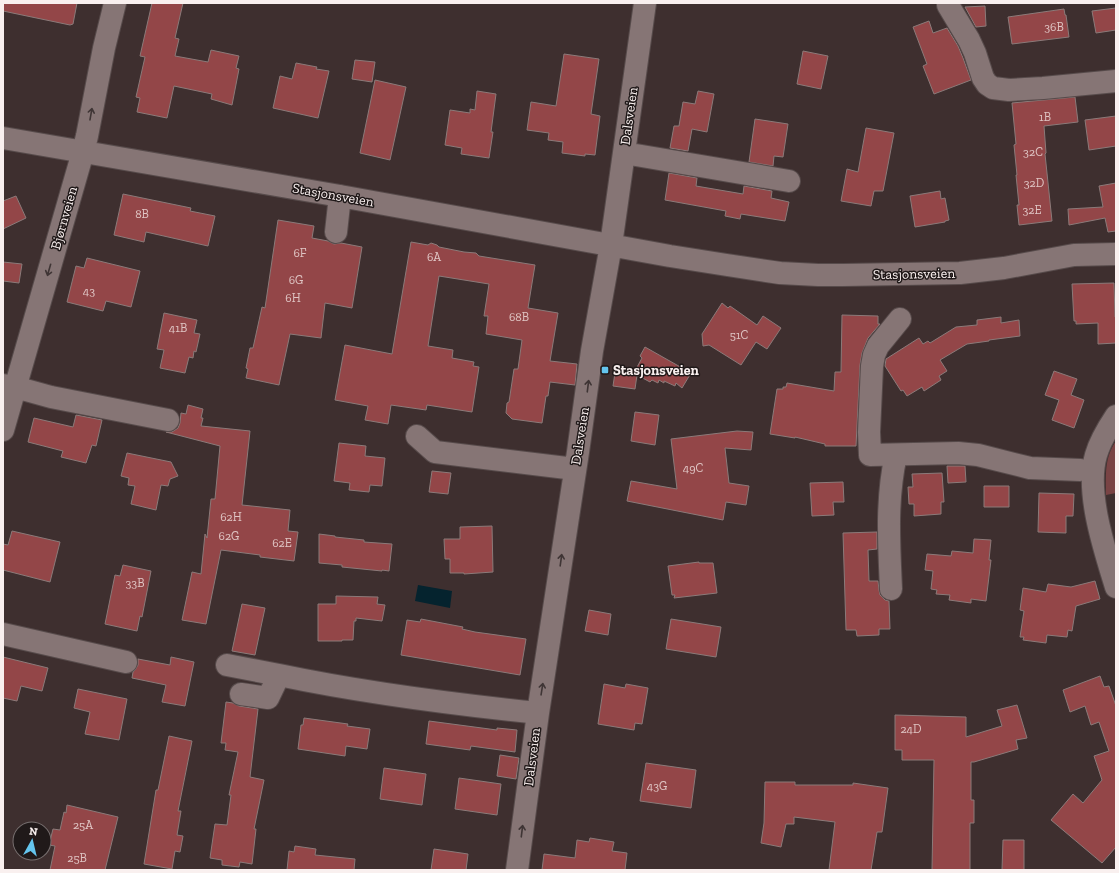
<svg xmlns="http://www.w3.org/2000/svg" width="1119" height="873" font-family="'Zilla Slab',serif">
	<rect width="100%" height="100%" fill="#3e2f2f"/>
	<path fill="#794344" d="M1116,441V493L1106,495C1106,476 1104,458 1116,441Z"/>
	<path fill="#05232e" d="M418,585L452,591L450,608L415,601Z"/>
	<path fill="#934648" stroke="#8b7a79" d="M3,3H77L73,24L70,25L3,11Z
		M152,3H183L175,38L179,39L175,56L208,62L211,50L239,56L236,68L239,69L232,105L211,99L212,94L174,86L167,118L137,112L140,98L136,97L145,57L140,56Z
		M985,6L986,26L976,27L965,7Z
		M1116,8V30L1096,33L1092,11Z
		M1064,9L1065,15H1066L1069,37L1012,44L1008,17Z
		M929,21L933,33L947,28L958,46L963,58L971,80L934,94L923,66L927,64L913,27Z
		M803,51L828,56L821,89L797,84Z
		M564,54L599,59L591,114L600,116L595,155L585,154V156L562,153L563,142L548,140L549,133L527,130L531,102L556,106Z
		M355,60L375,62L372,82L352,79Z
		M296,63L317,67L316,69L329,71L318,118L273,108L280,76L292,79Z
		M375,80L406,87L390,160L360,153Z
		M477,91L496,94L491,132H493L489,158L461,154L462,148L445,145L450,110L470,113V109L475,110Z
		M698,91L714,94L707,132L692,129L688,151L670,148L674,126H679L683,102L695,104Z
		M1075,97L1078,122L1044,126L1046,153L1045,154L1052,221L1019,225L1017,205H1019L1016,175H1017L1014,145L1016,144L1012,103Z
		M1116,116V146L1089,150L1085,120Z
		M755,119L788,124L783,157L774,156L773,166L749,162Z
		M866,128L894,133L883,191H874L871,206L841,201L847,169L858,172Z
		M669,173L697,178L696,186L743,194L744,186L772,191L771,198L789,202L785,221L741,214L740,219L725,216L726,211L665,200Z
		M1116,183V231L1108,232L1105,218L1069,225L1068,209L1103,207L1099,186Z
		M940,191L941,199L945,198L949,220L945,221V222L915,227L910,196Z
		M123,194L191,208L190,211L215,216L208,246L146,232L144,242L114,235Z
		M16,196L26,218L3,229V201Z
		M278,220L314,226L312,238L328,241L334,244L341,243L362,247L352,308L325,303L321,338L290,334L279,385L246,378L248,369L246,368L250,348H253L262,307L265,308Z
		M411,242L428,245L431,243L437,245L439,247L464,252L476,253L479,256L535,265L528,308L558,313L550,361L577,364L575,385L550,382L548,396H546L542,423L512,419L506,413L507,403L509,402L514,369H518L522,340L486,334L488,316H484L489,284L439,276L428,346L453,350L452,358L474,362L473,366L479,367L472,412L427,405L426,410L391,405L388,424L365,420L368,406L335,400L345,345L392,354Z
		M87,258L140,271L131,307L106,301L103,311L67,302L76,266L84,268Z
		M3,262L22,264L19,283L3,281Z
		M1114,283L1115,317H1116V343L1098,344V323L1076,324V321H1074L1072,284Z
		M722,303L728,308L730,306L757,325L763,316L781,328L767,349L756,342L741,365L709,345L703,346L702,334Z
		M164,313L197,320L194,333L200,334L196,352L194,351L193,358L189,357L185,373L160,368L164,350L157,349Z
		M842,315L878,316V324H880L868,338L862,353L860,365L856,446H825V444L795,437V438L770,434L777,389H783V387H786L787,383L834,391L835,372H841Z
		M1001,317V323L1019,320L1020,336L989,340V341L967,344L940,360L947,371L939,376L941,380L924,391L922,387L907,396L903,390L901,391L885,366L886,359L919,338L923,344L928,341L930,343L956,327L977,325V320Z
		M645,347L691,373L682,388L676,383L675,386L664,381V383L659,380L658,383L652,380L650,382L637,375L635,389L613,386L616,366L636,369L642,358L640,356Z
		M1054,371L1077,379L1071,395L1084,400L1074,428L1052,420L1059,400L1045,395Z
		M188,405L203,409L201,418H203L201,426L250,431L242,505L290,510L288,531L298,532L294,561L260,557V555L221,550L206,624L182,620L192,572L201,574L205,534L207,538L211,499H215L220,446L166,432H172L178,428L180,423L181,413L186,414Z
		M635,412L659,415L655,445L631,441Z
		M76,415L102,420L96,446L92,445L86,463L61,457L63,451L28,442L34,418L73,427Z
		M737,431L753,432L751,450L725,448L729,483L749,486L746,505L726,502L723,520L627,501L631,481L677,489L671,439Z
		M339,443L366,446L365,456L385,458L382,486L370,485L369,492L349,490L350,483L334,481Z
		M127,453L171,462L178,476L170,479L168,486L161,485L156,510L131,504L135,486L128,485L129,478L121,476Z
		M947,466H965L966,482L948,483Z
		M432,471L451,473L448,494L429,492Z
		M942,473L944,502H941V514L914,516V504H909L908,487H913L912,474Z
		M843,482L844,502H833L834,515L812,516L810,483Z
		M984,486H1009V507H984Z
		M1039,493L1074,494L1073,516H1066V533L1038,532Z
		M492,526L493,572L464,574V573H450V559H445L444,539H460V527Z
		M12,531L60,542L50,582L3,570V544L8,545Z
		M877,532V549L868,550L869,581H878L879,590L880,595L885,600L889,601L890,629H879V635L857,636L856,630H846L843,533Z
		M319,534L335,536V537L364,540V542L392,544L389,571L382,570V571L342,567V565L319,563Z
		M974,539L991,540L989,560H991L986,601L971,599V603L949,600L950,595L936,594L937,590L931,589L933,571L925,570L927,554L951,556L952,551L973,553Z
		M699,562V563H713L717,593L674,598L675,595H672L668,566Z
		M123,565L151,571L142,617L140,616L137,631L105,624L115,575L120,576Z
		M1095,581L1100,599L1076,606L1072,631L1068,630L1067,637L1047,635L1046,643L1023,640L1024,637H1020L1024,611L1020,610L1023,588L1046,592L1048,584L1071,587Z
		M336,596L378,597L377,604L385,605L382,621L356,618V621H354L353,640H342V641H318V604H336Z
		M242,604L265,608L255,655L232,651Z
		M589,610L611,614L608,635L585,631Z
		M421,619L463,627L462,629L475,632L526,639L520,675L401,655L407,620L420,622Z
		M671,619L721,627L716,657L666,649Z
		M3,657L48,668L42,691L21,686L17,701L3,698Z
		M171,657L194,662L185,706L162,702L166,685L132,678L133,672L135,670L138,665V659L170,665Z
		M1100,676L1104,687L1109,686L1116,706V847L1102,863L1051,820L1073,794L1083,803L1102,780L1094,756L1109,751L1099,722L1091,725L1085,706L1070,712L1063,690Z
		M604,684L625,688L626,684L648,688L642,724L635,723L634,730L598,724Z
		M78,689L127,699L119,740L85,734L90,712L74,708Z
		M226,702L233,703L239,706L258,709L250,777L264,780L254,829H256L252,864L240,862L239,867L222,865V860L210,858L215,824L227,825L231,795H229L238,752L225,750L226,743H221Z
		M1017,705L1027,738L1016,740L1018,749L974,762H971V800H974V823H970V870H932L934,760H902V750H895V715L966,717V737L1002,726L997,710Z
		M304,718L348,724L347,726L370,729L367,749L346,746L345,756L298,749L301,725H303Z
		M429,721L497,730V728L517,730L515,752L471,746L470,750L426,744Z
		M169,736L192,741L178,811H181L177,835L183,836L180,852L175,851L172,869L144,864L156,790H158Z
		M500,755L519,758L516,779L497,776Z
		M646,763L696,770L691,808L640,801Z
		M384,768L426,774L422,805L380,799Z
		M459,778L501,784L497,815L455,809Z
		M765,782H795V785H853V783L888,788L882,832H877L871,870H829L835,822L794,817V824H786L781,847L761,843L764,823Z
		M67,805L118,817L105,870H50L55,846L49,845L53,829L60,830L64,812L66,813Z
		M590,838L614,842L612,851L627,853L625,870H542L544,854L575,858L577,840L589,842Z
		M1003,840H1024V870H1002Z
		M295,846L316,849L315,855L355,859L354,870H287L289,851L294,852Z
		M434,849L468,854L466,870H431Z"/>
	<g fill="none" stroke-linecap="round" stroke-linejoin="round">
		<g stroke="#574b4b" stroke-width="24">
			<path id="minor" d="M948,5L969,40L975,53L983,78L987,84L993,88L1009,90L1043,88L1116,81
				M3,138L340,196L670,256L727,265L780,273L818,275H843L960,273L1004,268L1074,255L1116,254
				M624,153L789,181
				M336,232L340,196
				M900,319L878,346L874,355L872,366L869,432L870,455L958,453L978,455L1030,468L1080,470
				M3,385L15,387L51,397L168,420
				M1116,416C1108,428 1100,441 1096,455C1085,492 1105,551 1116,587
				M3,430L83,152L87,136L104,48L115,3
				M417,436L435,452L575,469
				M891,589C889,544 886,499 896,455
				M3,634L126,662
				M227,665L279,675
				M241,694L268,698L279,675C365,693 451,704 538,713
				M517,870L538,713L578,452L592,351L611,245L645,3"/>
		</g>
		<use href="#minor" stroke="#867575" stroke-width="22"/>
	</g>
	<defs><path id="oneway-shaft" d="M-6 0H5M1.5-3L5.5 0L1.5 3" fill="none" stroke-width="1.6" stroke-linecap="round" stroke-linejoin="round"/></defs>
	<g stroke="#3f3535">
		<use href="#oneway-shaft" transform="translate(91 114) rotate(-80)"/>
		<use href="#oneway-shaft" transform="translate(49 270) rotate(106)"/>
		<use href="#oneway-shaft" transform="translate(588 386) rotate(-83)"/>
		<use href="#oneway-shaft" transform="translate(561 560) rotate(-82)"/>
		<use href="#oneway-shaft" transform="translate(542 689) rotate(-81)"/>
		<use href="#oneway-shaft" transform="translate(522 831) rotate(-83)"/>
	</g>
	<rect fill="#64c5ee" stroke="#201919" stroke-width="1.5" x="601" y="366" width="8" height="8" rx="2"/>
	<g text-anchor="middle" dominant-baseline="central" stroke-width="3" stroke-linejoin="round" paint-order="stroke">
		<g font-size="12" fill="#e0c6c5">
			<text x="1054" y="27">36B</text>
			<text x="1045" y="117">1B</text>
			<text x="1033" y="152">32C</text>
			<text x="1034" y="183">32D</text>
			<text x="1032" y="210">32E</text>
			<text x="142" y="214">8B</text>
			<text x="300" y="253">6F</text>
			<text x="434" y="257">6A</text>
			<text x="296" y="280">6G</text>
			<text x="89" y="291">43</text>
			<text x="293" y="298">6H</text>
			<text x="519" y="317">68B</text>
			<text x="178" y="328">41B</text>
			<text x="739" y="335">51C</text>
			<text x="693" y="468">49C</text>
			<text x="231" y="517">62H</text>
			<text x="229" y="536">62G</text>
			<text x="282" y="543">62E</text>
			<text x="135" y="583">33B</text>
			<text x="911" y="729">24D</text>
			<text x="657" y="786">43G</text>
			<text x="83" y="825">25A</text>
			<text x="77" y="858">25B</text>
		</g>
		<g font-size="14" fill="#f9f0ef" stroke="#201919">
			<text transform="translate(629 116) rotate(-82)">Dalsveien</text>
			<text transform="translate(333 195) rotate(10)">Stasjonsveien</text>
			<text transform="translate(64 218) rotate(-74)">Bjørnveien</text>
			<text transform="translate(914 274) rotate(-1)">Stasjonsveien</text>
			<text transform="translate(580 436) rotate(-81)">Dalsveien</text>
			<text transform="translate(532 757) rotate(-83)">Dalsveien</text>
		</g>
		<g font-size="14" font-weight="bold" fill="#f9f0ef" stroke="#201919" text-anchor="start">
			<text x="613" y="370">Stasjonsveien</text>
		</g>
	</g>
	<rect width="1119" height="873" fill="none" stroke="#f9f0ef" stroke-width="8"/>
	<g transform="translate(32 841) rotate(8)"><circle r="19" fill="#201919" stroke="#776f6f"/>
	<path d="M0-3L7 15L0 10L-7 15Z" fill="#64c5ee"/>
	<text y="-6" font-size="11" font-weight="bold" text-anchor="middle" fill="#f9f0ef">N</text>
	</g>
</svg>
